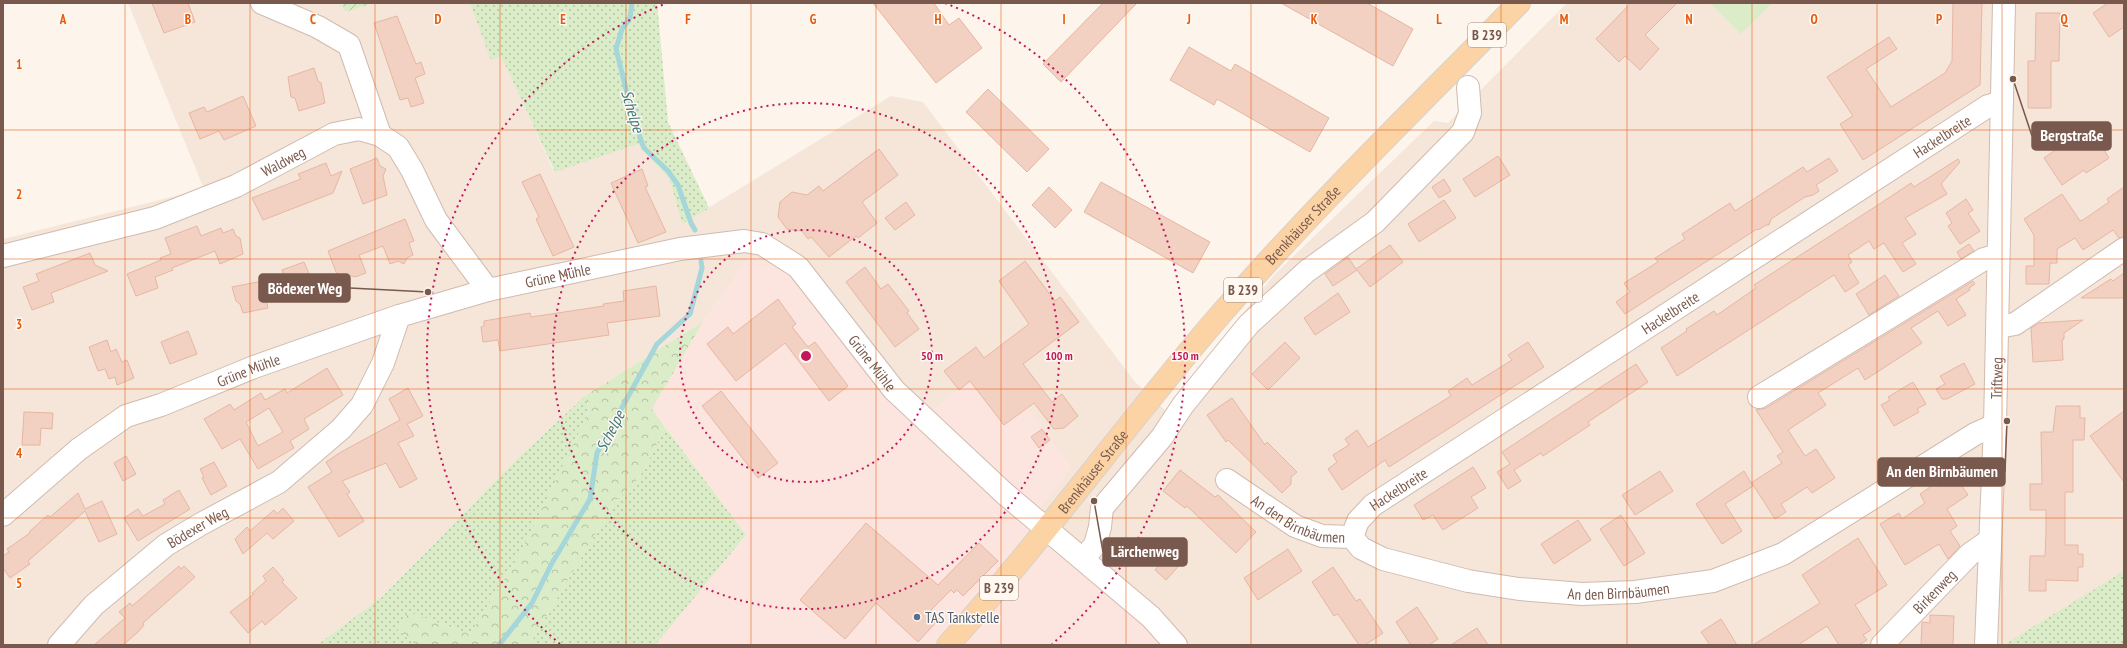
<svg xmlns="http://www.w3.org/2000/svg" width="2127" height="648" font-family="'PT Sans Narrow',sans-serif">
	<defs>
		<pattern id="grass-dots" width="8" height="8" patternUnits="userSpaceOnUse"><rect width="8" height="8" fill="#daecc8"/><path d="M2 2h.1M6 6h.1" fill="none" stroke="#b6c2a5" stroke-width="1.8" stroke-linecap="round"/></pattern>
		<pattern id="forest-crowns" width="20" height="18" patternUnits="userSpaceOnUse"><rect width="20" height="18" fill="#daecc8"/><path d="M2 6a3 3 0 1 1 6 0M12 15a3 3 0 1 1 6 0" fill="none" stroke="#b6c2a5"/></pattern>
		<pattern id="garden-furrows" width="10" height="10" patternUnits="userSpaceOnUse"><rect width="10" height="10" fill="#daecc8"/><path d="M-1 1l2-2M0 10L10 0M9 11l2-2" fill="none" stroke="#b6c2a5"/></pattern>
	</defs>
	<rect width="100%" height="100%" fill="#fdf4eb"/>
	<path fill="#f5e6d9" d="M128,3H342L345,12L374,3H470L491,59L501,55L554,172L638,144L670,180L682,224L891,96L923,102L1135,382L1165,410L1274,275L1434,121L1448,123L1567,3H2124V645H1165L1031,522L995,362L913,425L751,255L703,322L586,395L517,459L382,597L317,645H3V239L204,189Z"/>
	<path fill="#fde5df" d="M750,255L788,273L877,386L913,425L995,362L1071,467L1031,522L1144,620L1165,645H659L657,643L746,535L652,409L703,322Z"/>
	<path fill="url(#grass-dots)" d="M470,3H657L668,122L709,208L682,224L670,180L638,144L555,172L501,56L491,60Z
		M586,395L589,412L520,554L470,634L408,612L398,630L416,645H317L382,597L517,459Z
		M665,427L746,535L657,643L659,645H529L615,501L639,478L645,468Z
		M2124,571V645H2007V643Z"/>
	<path fill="url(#forest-crowns)" d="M703,322L652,409L665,427L645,468L639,478L615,501L529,645H416L398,630L408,612L470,634L520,554L589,412L586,395Z"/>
	<path fill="url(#garden-furrows)" d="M342,3H374L345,12Z"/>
	<path fill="#daecc8" d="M1710,3H1772L1741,34Z"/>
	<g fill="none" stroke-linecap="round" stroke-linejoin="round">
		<path stroke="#a4d6da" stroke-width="5" d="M632,3L630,18L622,29L616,49L628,97L635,111L640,138L644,148L668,171L678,185L691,223L695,230
			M499,645L532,603L552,563L590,499L597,453L657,344L690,314L702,268L701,261"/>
	</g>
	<path fill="#f3d1c2" stroke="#e6b6a2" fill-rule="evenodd" d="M152,3H188L195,22L164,33Z
		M873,3H934L949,25L959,18L982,48L936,83Z
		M1103,3H1137L1061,82L1043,64Z
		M1281,3H1367L1413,29L1393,66Z
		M1631,3H1677L1645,35L1659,49L1640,70L1625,56L1619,62L1596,39Z
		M1953,3H1982L1980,85L1863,160L1840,124L1853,116L1827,77L1889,37L1897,49L1866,69L1891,107L1945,73L1952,61Z
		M2108,3H2124V27L2109,37L2093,13Z
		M2036,13H2060L2059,61H2051V108H2028V61H2035Z
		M397,16L416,64L421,62L425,74L415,78L424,103L411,107L408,98L400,100L374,23Z
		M1189,47L1231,71L1235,64L1329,118L1310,152L1217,99L1214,105L1170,80Z
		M314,68L318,81L321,83L325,103L299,111L295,98L291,97L288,77Z
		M988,89L1049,149L1027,172L966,112Z
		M243,96L256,126L224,140L219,131L200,139L189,113L204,107L207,112Z
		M2092,131L2109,158L2086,173L2084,170L2062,185L2044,158L2070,140L2072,144Z
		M879,149L898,175L862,202L877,223L858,238L856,236L829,257L811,237L808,239L802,231L787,229L778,217L780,202L792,192L807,195L819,186L823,191Z
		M1498,156L1510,175L1475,197L1463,179Z
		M377,158L380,166L386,169L383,176L387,195L363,204L350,169Z
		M1829,158L1838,171L1816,185L1819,191L1813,195L1805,197L1771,219L1769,225H1766L1758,230L1757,229L1625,314L1616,302L1630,292L1624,283L1658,262L1655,258L1685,239L1682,234L1730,203L1735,211L1803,167L1807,172Z
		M1958,159L1960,162L1941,184L1947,194L1905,218L1916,234L1902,243L1916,264L1903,272L1884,243L1874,249L1869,241L1848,255L1852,262L1848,265L1859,283L1845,292L1834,275L1677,376L1661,348L1687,331L1686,329L1714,311L1717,315L1756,288L1754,285L1881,203L1911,183L1914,187Z
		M326,163L331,176L342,171L333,193L263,220L252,198L301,179L298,174Z
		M642,169L648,186L645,187L666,232L638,243L611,183Z
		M540,174L574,247L553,256L536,219L539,217L522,182Z
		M1444,179L1451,191L1439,198L1432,187Z
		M1101,182L1210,242L1193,273L1084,212Z
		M1049,187L1072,210L1055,228L1032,205Z
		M2124,187V237L2119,238L2113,230L2083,250L2075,238L2057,249V263H2050L2049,284H2026V266H2034V235L2024,219L2062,194L2080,221L2083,220L2109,202L2107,199Z
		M1966,199L1973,210L1968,213L1980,231L1960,244L1948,226L1952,223L1946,213Z
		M1444,200L1456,218L1419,242L1408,224Z
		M906,202L915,215L895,230L885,218Z
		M405,219L414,241L409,243L413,255L407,258L404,264L398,261L390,264L383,246L359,255L366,273L355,277L346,274L338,277L328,251Z
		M197,226L201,236L221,228L223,233L233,229L236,236L240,238L243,254L220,264L215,251L172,268L173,270L155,277L158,288L136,296L127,274L161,260L160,258L171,254L165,238Z
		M1969,244L1974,251L1961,259L1957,252Z
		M1390,245L1403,262L1370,287L1357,270L1333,286L1325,274L1348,257L1356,269Z
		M90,253L95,265L108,271L51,293L54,302L32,310L23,287L39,281L36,274Z
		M1025,261L1055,301L1060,297L1079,322L1023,364L1052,402L1062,394L1078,416L1064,428L1054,429L1034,403L1004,425L970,381L959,390L944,371L976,347L984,358L1029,324L999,281Z
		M304,262L310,276L305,278L308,286L290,293L282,270Z
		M865,267L881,289L888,284L909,311L907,313L919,329L895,347L846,282Z
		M2124,273V298H2081L2111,279L2113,281Z
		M1885,275L1899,296L1869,315L1856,294Z
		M262,281L268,308L243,313L240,304L236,301L232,287Z
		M1973,281L1975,284L1969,288L1970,290L1956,299L1966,315L1948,326L1938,311L1911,328L1922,343L1865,380L1858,368L1818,393L1826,405L1788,430L1805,456L1816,449L1835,478L1812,493L1807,487L1781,504L1786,512L1775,519L1752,483L1753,486L1725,504L1742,531L1722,544L1696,504L1744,471L1751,483L1782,463L1777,456L1783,452L1756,410L1766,408Z
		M656,286L660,316L607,323L609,335L500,351L498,340L483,342L481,327L484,326V321L530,313L531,317L604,306L603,304L624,301L623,291Z
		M1338,293L1350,312L1315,335L1304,318Z
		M778,299L796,324L792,327L808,347L815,342L848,386L829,401L785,343L736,381L707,344L728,327L733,334Z
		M2083,320L2064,333V339L2062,340L2063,360L2033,362L2031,328L2039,323Z
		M188,331L197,354L170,364L161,342Z
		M107,340L111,352L116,349L122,362L127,360L134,378L117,385L115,377L109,379L105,369L98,371L89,347Z
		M1285,342L1300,358L1268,390L1252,374Z
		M1528,342L1544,367L1389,467L1385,460L1342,490L1328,469L1337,462L1333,455L1349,445L1345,439L1357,430L1368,447L1451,396L1448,391L1467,378L1472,385L1512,360L1508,355Z
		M1964,363L1975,384L1947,399H1942L1936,389L1945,384L1940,376Z
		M1636,364L1648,382L1588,422L1590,425L1543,456L1541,453L1514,470L1521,481L1508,489L1497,472L1510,464L1502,452Z
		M327,368L343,395L304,419L309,429L290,441L294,448L258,469L240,439L222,449L204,419L230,404L234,410L261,393L265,400L285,389L287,393ZM269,408L283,432L258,446L246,422Z
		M1913,382L1926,404L1917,409L1919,412L1894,426L1881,405L1890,400L1888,397Z
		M408,388L423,416L407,424L414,436L398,443L417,479L400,488L386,463L342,481L350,492L347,494L364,521L339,537L308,487L332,472L326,462L341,452L400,420L389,399Z
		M721,391L778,463L758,478L702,406Z
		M1232,398L1265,445L1267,442L1297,472L1291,477V484L1282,493L1228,440L1226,442L1207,415Z
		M2056,406H2080V418H2085L2084,440H2073V492H2065V545H2078V554H2083V567H2078V581L2046,580V591H2029L2030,556H2045L2046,532V510H2030V484H2042L2041,432H2053Z
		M2124,411V482L2090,436Z
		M24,412L53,413L52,429L41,428L40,445H22Z
		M1042,429L1050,440L1039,448L1031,437Z
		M126,456L136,474L123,481L114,463Z
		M214,462L227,486L211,495L202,478L204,477L200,469Z
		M1473,467L1486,488L1471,497L1478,508L1443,530L1433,515L1423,520L1414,505Z
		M1180,470L1215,497L1218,495L1256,532L1236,553L1187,506L1185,508L1163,491Z
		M1660,471L1673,491L1635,515L1622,495Z
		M1955,476L1968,495L1947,509L1957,526L1950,531L1960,546L1948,559L1939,544L1905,565L1880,524L1899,513L1902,519L1925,503L1920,494L1936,483L1939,487Z
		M179,490L190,509L138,541L124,518L138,509L143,516L165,504L163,500Z
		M78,493L85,509L102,501L117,534L99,542L85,511L28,561L30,564L10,578L3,568V556L9,552L7,549L30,533L29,532L48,515L50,517Z
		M283,508L294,521L273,539L267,533L243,554L235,539L247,527L250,531L274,510L277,514Z
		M1621,515L1645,553L1624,566L1600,529Z
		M1578,520L1591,540L1554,564L1541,544Z
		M866,523L938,585L979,543L998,561L963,596L957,590L954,593L951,590L931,610L940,618L918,642L876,603L845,639L800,600Z
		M1858,538L1887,585L1855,605L1871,630L1863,635L1867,640L1859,645H1839L1827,626L1798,645H1753L1820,603L1802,575Z
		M1174,548L1186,558L1166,580L1155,570Z
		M1288,549L1302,571L1258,600L1244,578Z
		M179,566L181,569L184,566L195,577L143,623L144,625L138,632L123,645H94L125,618L119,612L130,603L132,606Z
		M273,567L284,580L282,582L297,598L265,625L262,621L248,633L230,612L254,594L252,593L266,581L263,576Z
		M1333,567L1356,601L1360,599L1383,633L1365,645H1359L1338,614L1334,616L1312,582Z
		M1417,607L1438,639L1429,645H1411L1396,622Z
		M1930,615L1954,616L1953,645H1921L1922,622L1930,623Z
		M1721,619L1737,645H1710L1701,632Z
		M1477,628L1488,645H1451Z"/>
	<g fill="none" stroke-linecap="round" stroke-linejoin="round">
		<g stroke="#d0bbaf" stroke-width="24">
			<g id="minor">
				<path d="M262,3L318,27L349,45L380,135"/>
				<path id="s1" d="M3,256L155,218L236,186L334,134L359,129L380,135L398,147L412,170L436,220L488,290"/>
				<path d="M1998,327L2015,324L2124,249"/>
				<path d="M1759,397L1984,259L1998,255"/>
				<path id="s2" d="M1227,480L1295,526L1322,536L1352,537L1361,548L1383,559L1468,581L1519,589L1582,594L1635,592L1713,581L1783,554L1975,434L1995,425"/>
				<path id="s3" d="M3,515L79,449L126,416L161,405L254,367L399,316L488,290L680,249L744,241L762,244L798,267L894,390L1004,493L1151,617L1176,645"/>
				<path id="s4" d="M1352,537L1358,521L1373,505L1988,106L2002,102"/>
				<path d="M1083,559L1095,545L1100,527L1102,508L1162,437L1183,405L1249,324L1307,271L1375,222L1463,132L1470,113L1468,87"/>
				<path id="s5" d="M59,645L94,605L166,545L201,524L279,482L341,429L362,405L383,363L399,316"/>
				<path id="s6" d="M1882,645L1970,554L1990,540"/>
				<path id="s7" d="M1986,645L1995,425L2004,3"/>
			</g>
		</g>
		<g stroke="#d9d1cd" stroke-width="24">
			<g id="major">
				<path id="s8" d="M948,645C1042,541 1123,428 1214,322C1310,211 1416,108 1519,3"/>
			</g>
		</g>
		<use href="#minor" stroke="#fff" stroke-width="22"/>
		<use href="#major" stroke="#fbd3a4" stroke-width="22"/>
	</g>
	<path fill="none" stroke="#e8590c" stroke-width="1" stroke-opacity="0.55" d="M125,3V645M250,3V645M375,3V645M500,3V645M626,3V645M751,3V645M876,3V645M1001,3V645M1126,3V645M1251,3V645M1376,3V645M1501,3V645M1627,3V645M1752,3V645M1877,3V645M2002,3V645M3,130H2124M3,259H2124M3,389H2124M3,518H2124"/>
	<g fill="none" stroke="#c2185b" stroke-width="2" stroke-dasharray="2 4">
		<circle cx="806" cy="356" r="126"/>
		<circle cx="806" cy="356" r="253"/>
		<path d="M560 644A379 379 0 0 1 667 3M945 3A379 379 0 0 1 1052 644"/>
	</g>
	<circle fill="#5c6f8a" stroke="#fff9f2" stroke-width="1.5" cx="917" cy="617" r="4"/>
	<g text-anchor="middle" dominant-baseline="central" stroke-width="3" stroke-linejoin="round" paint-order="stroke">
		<g fill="#fff9f2" stroke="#a1897e" stroke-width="1">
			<rect x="1468" y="23" width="38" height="24" rx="3"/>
			<rect x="1224" y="278" width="38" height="24" rx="3"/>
			<rect x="980" y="576" width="38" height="24" rx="3"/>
		</g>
		<g font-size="14" font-weight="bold" fill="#79594d">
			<text x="1487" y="35">B 239</text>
			<text x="1243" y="290">B 239</text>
			<text x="999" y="588">B 239</text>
		</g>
		<g font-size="15" fill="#79594d" stroke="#fff9f2">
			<text stroke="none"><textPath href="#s4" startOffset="717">Hackelbreite</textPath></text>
			<text stroke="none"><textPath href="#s1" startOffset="297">Waldweg</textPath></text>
			<text stroke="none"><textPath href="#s8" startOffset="550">Brenkhäuser Straße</textPath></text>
			<text stroke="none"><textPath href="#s3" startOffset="613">Grüne Mühle</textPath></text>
			<text stroke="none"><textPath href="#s4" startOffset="393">Hackelbreite</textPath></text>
			<text stroke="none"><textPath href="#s3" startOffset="985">Grüne Mühle</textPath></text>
			<text stroke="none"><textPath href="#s3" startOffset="289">Grüne Mühle</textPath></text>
			<text stroke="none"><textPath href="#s7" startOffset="267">Triftweg</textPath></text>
			<text stroke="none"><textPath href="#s8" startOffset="226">Brenkhäuser Straße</textPath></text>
			<text stroke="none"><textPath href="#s4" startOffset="69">Hackelbreite</textPath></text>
			<text stroke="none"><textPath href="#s2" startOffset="83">An den Birnbäumen</textPath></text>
			<text stroke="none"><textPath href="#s5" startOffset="183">Bödexer Weg</textPath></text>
			<text stroke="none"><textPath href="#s2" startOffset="419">An den Birnbäumen</textPath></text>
			<text stroke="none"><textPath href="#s6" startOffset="75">Birkenweg</textPath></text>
		</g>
		<g font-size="15" fill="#4e5e75" stroke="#fff9f2" text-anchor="start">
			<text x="925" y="617">TAS Tankstelle</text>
		</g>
		<g font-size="16" font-style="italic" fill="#40797e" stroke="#fff9f2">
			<text transform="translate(633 111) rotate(73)">Schelpe</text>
			<text transform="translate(610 431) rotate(-63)">Schelpe</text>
		</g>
	</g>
	<g font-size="13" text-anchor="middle" font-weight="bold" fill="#e8590c" stroke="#fff9f2" stroke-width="3" stroke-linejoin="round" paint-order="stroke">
		<text x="63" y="24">A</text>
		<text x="188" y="24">B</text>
		<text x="313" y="24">C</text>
		<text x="438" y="24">D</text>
		<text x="563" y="24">E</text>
		<text x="688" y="24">F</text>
		<text x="813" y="24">G</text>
		<text x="938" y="24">H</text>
		<text x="1064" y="24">I</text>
		<text x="1189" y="24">J</text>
		<text x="1314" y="24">K</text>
		<text x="1439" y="24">L</text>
		<text x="1564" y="24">M</text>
		<text x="1689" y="24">N</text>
		<text x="1814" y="24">O</text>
		<text x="1939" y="24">P</text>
		<text x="2064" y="24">Q</text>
		<text x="19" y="69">1</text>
		<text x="19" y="199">2</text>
		<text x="19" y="329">3</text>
		<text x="19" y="458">4</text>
		<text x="19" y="588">5</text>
	</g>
	<circle cx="806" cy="356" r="6" fill="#c2185b" stroke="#fff9f2" stroke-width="2"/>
	<g font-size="12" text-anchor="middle" font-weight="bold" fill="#c2185b" stroke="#fff9f2" stroke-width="3" stroke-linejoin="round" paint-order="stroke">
		<text x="932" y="360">50 m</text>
		<text x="1059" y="360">100 m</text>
		<text x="1185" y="360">150 m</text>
	</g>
	<path fill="none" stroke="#79594d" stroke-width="1.5" d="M2013 79L2032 136M428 292L350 288M2007 421L2005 472M1094 501L1103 552"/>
	<g fill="#79594d" stroke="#fff9f2" stroke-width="1.5">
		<circle cx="2013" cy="79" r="4"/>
		<circle cx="428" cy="292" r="4"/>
		<circle cx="2007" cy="421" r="4"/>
		<circle cx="1094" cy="501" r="4"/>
	</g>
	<g fill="#79594d" stroke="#79594d" stroke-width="1.5">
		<rect x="2032" y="122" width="79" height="28" rx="4"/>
		<rect x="259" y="274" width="91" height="28" rx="4"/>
		<rect x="1878" y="458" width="127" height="28" rx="4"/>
		<rect x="1103" y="538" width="84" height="28" rx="4"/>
	</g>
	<g font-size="16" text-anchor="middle" font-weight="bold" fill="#fff">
		<text x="2072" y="141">Bergstraße</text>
		<text x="305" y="294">Bödexer Weg</text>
		<text x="1942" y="477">An den Birnbäumen</text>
		<text x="1145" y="557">Lärchenweg</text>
	</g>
	<rect width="2127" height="648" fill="none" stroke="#79594d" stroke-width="8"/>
</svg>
